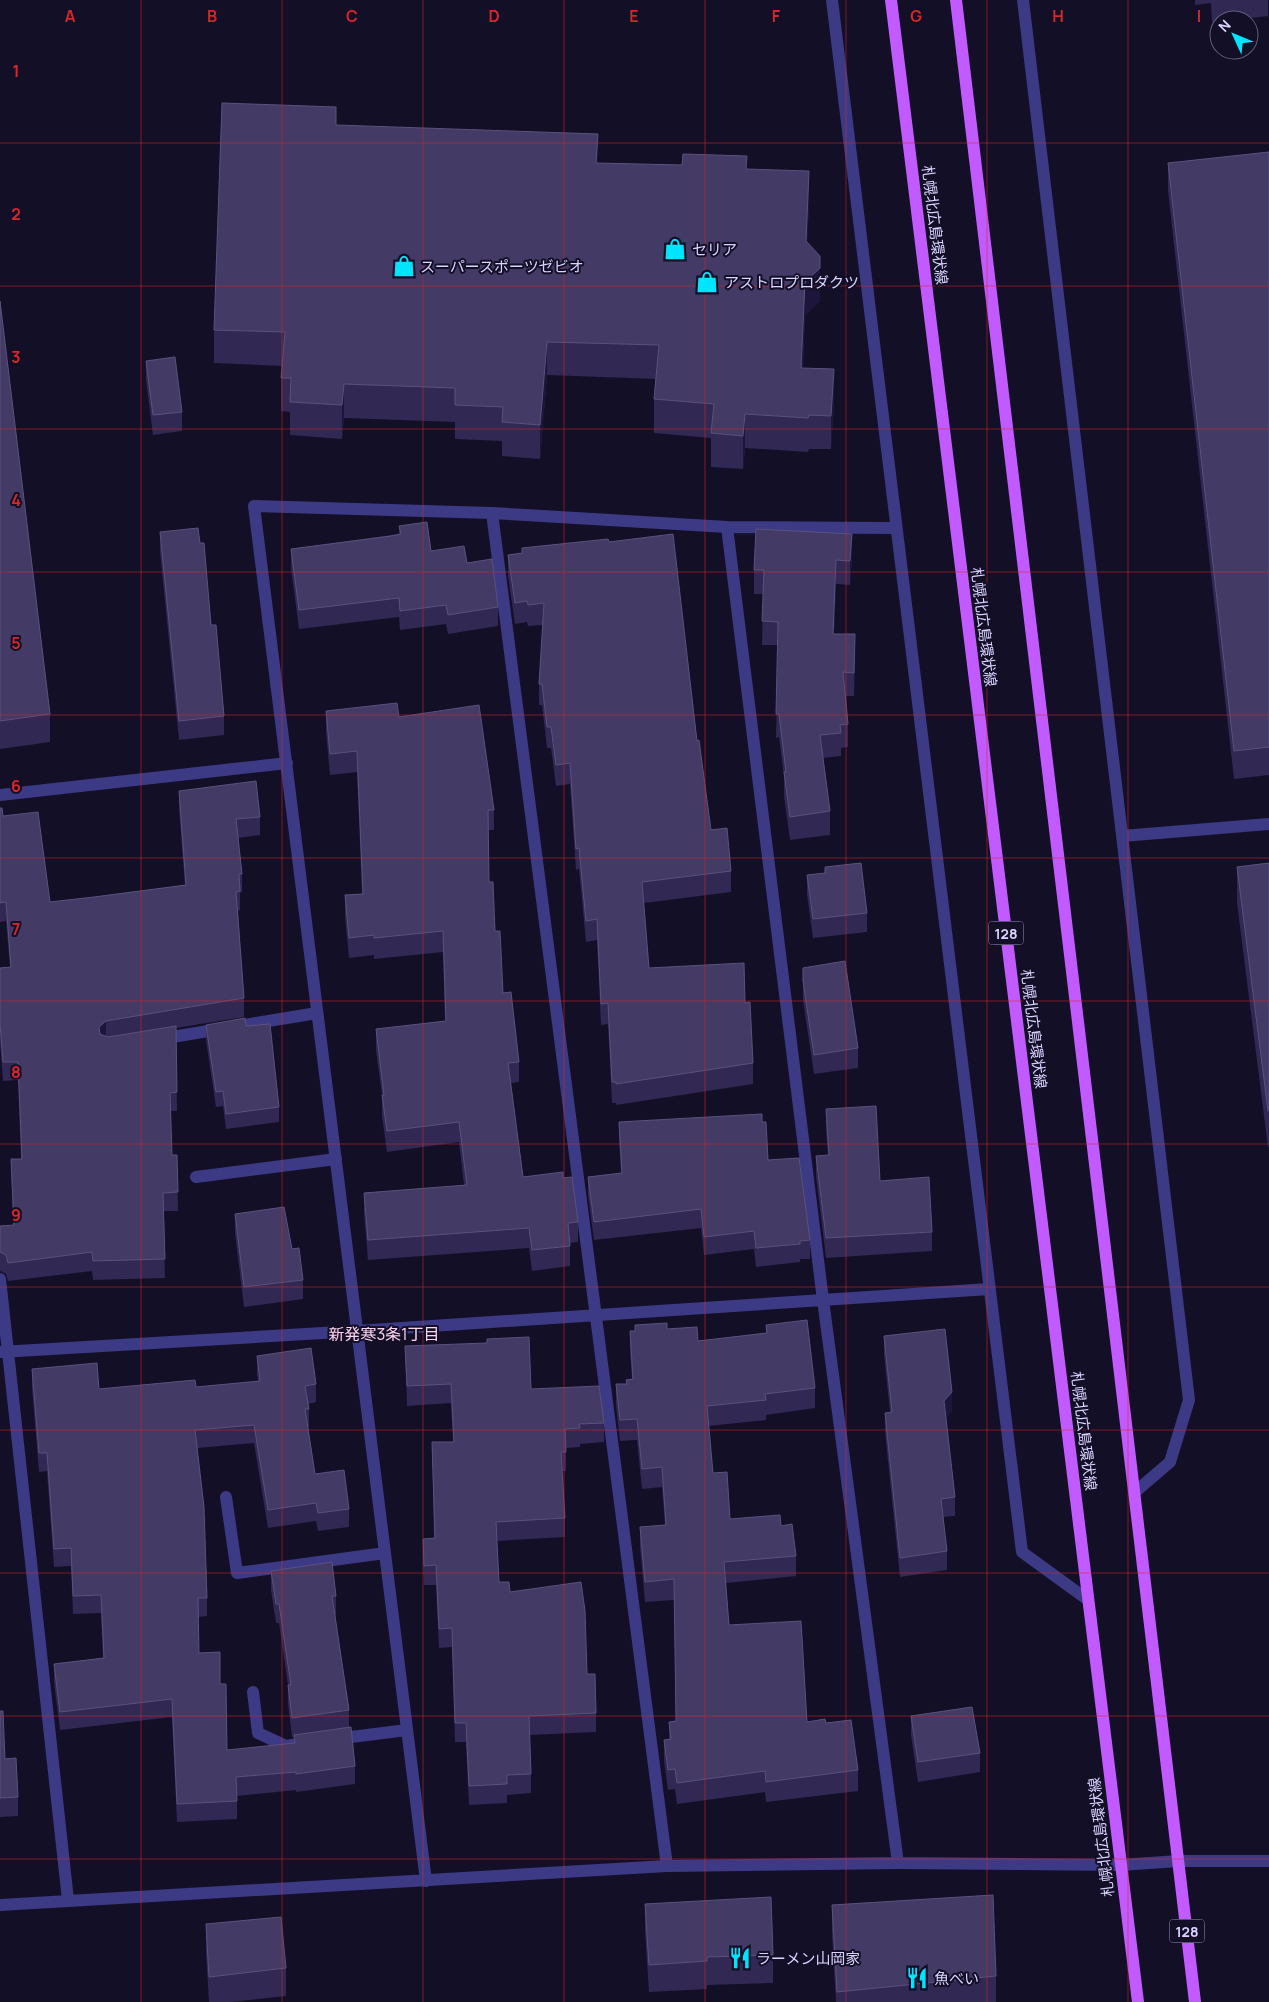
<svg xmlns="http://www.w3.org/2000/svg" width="1269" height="2002" font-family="Manrope,'Noto Sans JP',sans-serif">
	<rect width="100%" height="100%" fill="#130f26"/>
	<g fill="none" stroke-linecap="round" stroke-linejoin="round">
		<path stroke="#3d3a85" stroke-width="12" d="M832,0L1022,1552L1088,1600
			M1023,0L1189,1400L1170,1462L1135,1492
			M492,513L667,1866
			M727,527L823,1300L898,1863
			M0,795L287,763
			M1122,836L1269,824
			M160,1039L317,1013
			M196,1177L336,1159
			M0,1279L68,1900
			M0,1352L357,1331L989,1289
			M226,1497L237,1573L385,1553
			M253,1692L258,1733L286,1746L298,1744
			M335,1739L407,1730
			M426,1881L254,506L492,513L727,527L895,528
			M0,1905L667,1866L898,1863L1120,1865L1179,1861H1269"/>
		<path stroke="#c25bff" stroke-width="12" d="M891,0L1138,2002
			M956,0L1195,2002"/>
	</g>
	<path fill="#312854" d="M1195,0H1268V16L1233,20H1219V21L1212,22L1211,3L1195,5Z
		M336,125L598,163L747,169L809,205L807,242L820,301L805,315L803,368L834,403L831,449H809L808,452L745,448L743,469L711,467V438L654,433V399L656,379L547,375L540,459L502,456V441L455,439V422L344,418L342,439L290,435V412L281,411V378L282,366L214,363V330Z
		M1269,152V775L1234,779L1168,191V163Z
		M0,301L50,714V742L0,749Z
		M146,361L182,412V431L153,435L146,380Z
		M399,526L431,551L467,563L498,607V626L448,634L446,624L400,630L399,617L299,629L291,568V549L399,534Z
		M160,532L200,543L224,716V735L179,740L160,552Z
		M609,542L697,741L711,830L731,871V892L644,903L649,968L745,1003L753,1063V1084L616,1105V1103H612L608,1024L601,1025L597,940L586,942L579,869L576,870L570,784L556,786L551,748H547L542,705H539V684L543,625L528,626L527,622L515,624L508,576V555L522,553V548Z
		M852,557L850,585L836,584L834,634L855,658L854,696H846L848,724V747L841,748V756L823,758L830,811V835L790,840L784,796V777L779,737L776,738L778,645H762L763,594H754V570Z
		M326,711L399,717L494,810V830H488L489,882L503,993L519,1062V1082L511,1083L523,1177L563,1178L578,1222V1242L570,1243V1266L532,1271L529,1248L368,1260L364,1213V1193L464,1185L459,1142L387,1152L382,1116V1095L376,1050V1029L445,1021L443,952L374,959V955L349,958L345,916V895L362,894L357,772L330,775L326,732Z
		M179,791L260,817V835L238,838L242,874V892L240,893V910L238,911L244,998V1017L176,1028L177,1111H170L172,1155H177L178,1211H163L165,1278L93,1280L92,1271L8,1281L6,1274L0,1271V1226L13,1225L11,1159H21L18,1080L3,1081L0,1042V968L10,967L6,921L0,922V808L3,816L50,902L94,897L185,885L179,809Z
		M1269,863V1147H1268L1237,903V867Z
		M825,867L867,913V932L813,938L807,894V875L825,873Z
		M803,968L858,1048V1068L814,1074L803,1000Z
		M206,1025L246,1026L279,1107V1122L226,1129L223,1106L216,1107L206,1040Z
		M826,1109L880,1181L932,1232V1251L826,1258L816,1176V1156H828L826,1128Z
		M619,1122H762L768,1160L810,1240V1259H800V1262L756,1267L754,1249L704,1255L701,1228L594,1240L588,1195V1177L621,1173L619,1141Z
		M235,1214L292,1249L303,1280V1299L244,1307L235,1233Z
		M766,1325L815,1388V1408L766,1415V1420L708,1426L713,1473L730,1519L781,1526L796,1556V1576L726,1583L729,1625L807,1722L826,1723L858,1770V1791L766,1802L765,1792L677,1804L675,1789L668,1790L664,1761V1740L669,1739V1722L676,1721L674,1600L645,1602L640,1547V1527L665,1525L662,1487L642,1489L637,1440L620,1441L616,1405V1384H626L632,1379L630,1351V1331L667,1329L698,1341L766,1333Z
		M884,1336L952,1411L946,1418L955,1497V1516L943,1517L947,1551V1570L900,1577L885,1432V1413L890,1412L884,1355Z
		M405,1346L531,1389L604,1423V1442L580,1444V1447L566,1448V1471H562L565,1518V1537L497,1541L499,1582L510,1592L587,1674L596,1713V1732L530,1735L531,1774V1793L507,1795V1803L469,1805L466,1742H455L452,1647L439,1648L436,1585H424L423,1558V1539L434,1538L432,1442H453L451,1403L407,1406Z
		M257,1356L316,1384V1402L308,1404L309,1409V1427H308L315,1474L349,1509V1527L318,1531L316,1521L268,1528L254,1443L197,1448L207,1598V1616L198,1617L199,1653L220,1684L227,1750L294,1743V1737H292L288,1704V1685L279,1623H276L271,1590V1571L336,1596V1615H335L349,1710V1728L355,1766V1784L296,1792V1790L237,1796V1819L177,1822L172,1717L60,1730L54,1682V1664L103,1658L101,1613L73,1614L71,1566L54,1567L47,1471L39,1472L32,1388V1369L99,1389L196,1387L258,1381L257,1374Z
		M0,1711L5,1759L18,1797V1816L0,1817Z
		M911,1716L980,1753V1772L918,1782L911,1735Z
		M645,1904L773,1955V1983L707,1985V1989L649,1992L645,1932Z
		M832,1905L996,1976V2002H836L832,1933Z
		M206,1924L286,1968V1996L231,2002H209L206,1952Z"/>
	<path fill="#1d163a" d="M598,134V168L596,163Z
		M809,171V205L806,274V241Z
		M820,256V301L805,315L801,402V368L805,282Z
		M547,342V375L540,459V425Z
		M834,369V403L831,449V416Z
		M344,384V418L342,439V405Z
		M745,414V448L743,469V436Z
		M852,534V557L850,585V561Z
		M836,560V584L833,657V634Z
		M855,634V658L854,696V673Z
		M106,1021V1040L99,1046V1027Z
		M952,1392V1411L944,1420V1401Z"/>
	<path fill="#433a66" stroke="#5a527e" d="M222,103L336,107V125L598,134L596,163L682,165L683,154L747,156L746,169L809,171L806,241L820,256V268L805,282L801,368L834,369L831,416L809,415L808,418L745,414L743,436L711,433L714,404L654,399L659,345L547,342L540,425L502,422L503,407L455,405V388L344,384L342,405L290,402L291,378H281L285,332L214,330Z
		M1269,152V747L1234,751L1168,163Z
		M0,301L50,714L0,721Z
		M175,357L182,412L153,415L146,361Z
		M427,522L431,551L464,546L467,563L492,559L498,607L448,615L446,605L400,611L399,598L299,610L291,549L391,536L401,534L399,526Z
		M198,528L200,543H204L211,625H216L224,716L179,721L160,532Z
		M756,529L852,534L850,561L836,560L833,634H855L854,673L843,672L848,724L840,725L841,733L820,735L830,811L790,817L784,772H786L779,714H776L778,622L762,621L764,570H754Z
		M673,534L697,741L699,740L711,830L727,828L731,871L642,882L649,968L744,963L745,1003L750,1002L753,1063L616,1084V1082H612L608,1003L601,1004L597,919L586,921L579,848L576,849L570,763L556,765L551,727H547L542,684H539L544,603L528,605L527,601L515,603L508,555L522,553V548L608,539L609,542Z
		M397,703L399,717L479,705L494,810H488L489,882H493L495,931H500L503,993L511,992L519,1062L508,1063L523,1177L563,1172V1178L572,1177L578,1222L568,1223L570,1246L532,1250L529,1228L368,1240L364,1193L467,1185L459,1122L387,1131L382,1095H384L376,1029L446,1021L443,931L374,938V935L349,938L345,895L363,894L357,751L330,754L326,711Z
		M256,781L260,817L236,819L242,874H239L240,891L236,892L244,998L106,1021L99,1027L100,1034L108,1037L176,1026L177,1092L170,1093L172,1155H177L178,1192L163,1193L165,1259L93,1261L92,1252L8,1263L6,1255L0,1252V1226L14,1225L11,1159H22L18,1062H3L0,1023V968L11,967L6,902L0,903V808H2L3,816L38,812L50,902L94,897L186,885L179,791Z
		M861,863L867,913L813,919L807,875L825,873V867Z
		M1269,863V1111H1268L1237,867Z
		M845,961L858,1048L814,1055L803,981V968Z
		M245,1018L246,1026L270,1024L279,1107L226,1114L223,1091L216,1092L206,1025Z
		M876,1106L880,1181L929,1177L932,1232L826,1238L816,1156L829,1155L826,1109Z
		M762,1114V1122H766L768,1160L799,1158L810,1240L800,1241V1244L756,1248L754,1231L704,1237L701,1209L594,1222L588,1177L622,1173L619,1122Z
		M284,1207L292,1249L299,1248L303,1280L244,1287L235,1214Z
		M807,1320L815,1388L765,1394L766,1400L707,1406L713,1473L727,1472L730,1519L780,1515L781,1526L792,1524L796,1556L724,1562L729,1625L801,1621L807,1722L825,1719L826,1723L851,1720L858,1770L766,1782L765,1771L677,1783L675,1769L668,1770L664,1740L671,1739L669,1722L676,1721L674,1579L645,1582L640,1527L666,1525L662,1467L642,1469L637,1419L620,1420L616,1384H627L626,1380L633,1379L630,1331H635V1325L667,1323V1329L697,1327L698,1341L767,1333L766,1325Z
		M945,1329L952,1392L944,1401L955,1497L941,1499L947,1551L900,1558L885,1413L892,1412L884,1336Z
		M529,1337L531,1389L599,1386L604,1423L579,1424L580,1428L565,1429L566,1452H561L565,1518L496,1522L499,1582H509L510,1592L581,1582L585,1611L587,1674H595L596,1713L529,1716L531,1774L507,1775V1784L469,1786L466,1723H455L452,1628L439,1629L436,1565L424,1566L423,1539L435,1538L432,1442H454L451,1384L407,1386L405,1346L487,1343V1339Z
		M311,1348L316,1384L305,1386L309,1409H305L315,1474L344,1470L349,1509L318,1513L316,1503L268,1510L254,1425L195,1430L204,1507L207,1598H198L199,1653L220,1652V1684H226L227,1750L295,1743L294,1735L351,1727L355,1766L296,1774V1772L236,1777L237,1801L177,1804L172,1699L60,1712L54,1664L104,1658L101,1595L73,1596L71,1548L54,1549L47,1453H39L32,1369L97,1363L99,1389L195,1380L196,1387L260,1381L257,1356Z
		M332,1562L336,1596H332L349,1710L292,1718L288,1685H291L279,1604H276L271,1571Z
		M972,1707L980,1753L918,1762L911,1716Z
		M0,1711H3L5,1759L16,1758L18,1797L0,1798Z
		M993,1895L996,1976L837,1992L832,1905Z
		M771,1897L773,1955L707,1957V1961L649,1965L645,1904Z
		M281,1917L286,1968L209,1977L206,1924Z"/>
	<path fill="none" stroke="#d62828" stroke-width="1" stroke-opacity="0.55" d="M141,0V2002M282,0V2002M423,0V2002M564,0V2002M705,0V2002M846,0V2002M987,0V2002M1128,0V2002M0,143H1269M0,286H1269M0,429H1269M0,572H1269M0,715H1269M0,858H1269M0,1001H1269M0,1144H1269M0,1287H1269M0,1430H1269M0,1573H1269M0,1716H1269M0,1859H1269"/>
	<defs>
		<g id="shop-bare" transform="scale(1.725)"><path d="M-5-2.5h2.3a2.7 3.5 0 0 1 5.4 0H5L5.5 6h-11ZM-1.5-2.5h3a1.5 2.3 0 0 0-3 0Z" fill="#00e5ff" stroke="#130f26" stroke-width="2.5" paint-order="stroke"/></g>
		<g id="restaurant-bare" transform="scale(1.725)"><path d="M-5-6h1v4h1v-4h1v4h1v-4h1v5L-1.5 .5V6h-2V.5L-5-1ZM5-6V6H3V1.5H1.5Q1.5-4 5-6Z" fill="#00e5ff" stroke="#130f26" stroke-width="2.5" paint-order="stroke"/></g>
	</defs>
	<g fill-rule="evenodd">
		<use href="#shop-bare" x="675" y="249"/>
		<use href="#shop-bare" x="404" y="266"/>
		<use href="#shop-bare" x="707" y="282"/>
		<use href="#restaurant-bare" x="740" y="1958"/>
		<use href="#restaurant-bare" x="917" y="1978"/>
	</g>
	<g text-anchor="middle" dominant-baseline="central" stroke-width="4" stroke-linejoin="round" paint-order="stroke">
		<g fill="#130f26" stroke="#9e99be" stroke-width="1">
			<rect x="988.5" y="921.5" width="35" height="23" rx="4"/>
			<rect x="1169.5" y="1919.5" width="35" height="23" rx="4"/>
		</g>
		<g font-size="14" font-weight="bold" fill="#d9d4ff">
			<text x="1006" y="933">128</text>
			<text x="1187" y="1931">128</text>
		</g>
		<g font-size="15" fill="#d9d4ff" stroke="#130f26">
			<text transform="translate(935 225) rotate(83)">札幌北広島環状線</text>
			<text transform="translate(984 627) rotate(83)">札幌北広島環状線</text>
			<text transform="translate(1034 1029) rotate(83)">札幌北広島環状線</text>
			<text transform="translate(1084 1431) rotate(83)">札幌北広島環状線</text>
			<text transform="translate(1101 1837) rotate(-97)">札幌北広島環状線</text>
		</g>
		<g font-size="15" fill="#d9d4ff" stroke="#130f26" text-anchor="start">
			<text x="692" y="249">セリア</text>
			<text x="420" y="266">スーパースポーツゼビオ</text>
			<text x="724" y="282">アストロプロダクツ</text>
			<text x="756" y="1958">ラーメン山岡家</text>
			<text x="934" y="1978">魚べい</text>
		</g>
		<g font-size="16" fill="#ffd6f0" stroke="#130f26">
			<text x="384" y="1334">新発寒3条1丁目</text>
		</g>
	</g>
	<g font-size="16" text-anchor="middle" font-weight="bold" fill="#d62828" stroke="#130f26" stroke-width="4" stroke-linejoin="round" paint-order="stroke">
		<text x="70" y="22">A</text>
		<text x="212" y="22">B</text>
		<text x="352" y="22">C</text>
		<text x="494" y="22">D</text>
		<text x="634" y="22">E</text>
		<text x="776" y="22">F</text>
		<text x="916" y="22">G</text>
		<text x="1058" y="22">H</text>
		<text x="1199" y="22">I</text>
		<text x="16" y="77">1</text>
		<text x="16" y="220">2</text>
		<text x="16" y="363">3</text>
		<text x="16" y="506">4</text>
		<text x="16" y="649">5</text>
		<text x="16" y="792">6</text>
		<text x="16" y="935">7</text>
		<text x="16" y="1078">8</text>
		<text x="16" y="1221">9</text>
	</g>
	<g transform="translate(1234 35) rotate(314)"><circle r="24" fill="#130f26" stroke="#625e7d"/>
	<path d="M0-4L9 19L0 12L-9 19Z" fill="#00e5ff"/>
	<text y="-8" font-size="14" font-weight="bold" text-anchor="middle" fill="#d9d4ff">N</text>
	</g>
</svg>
